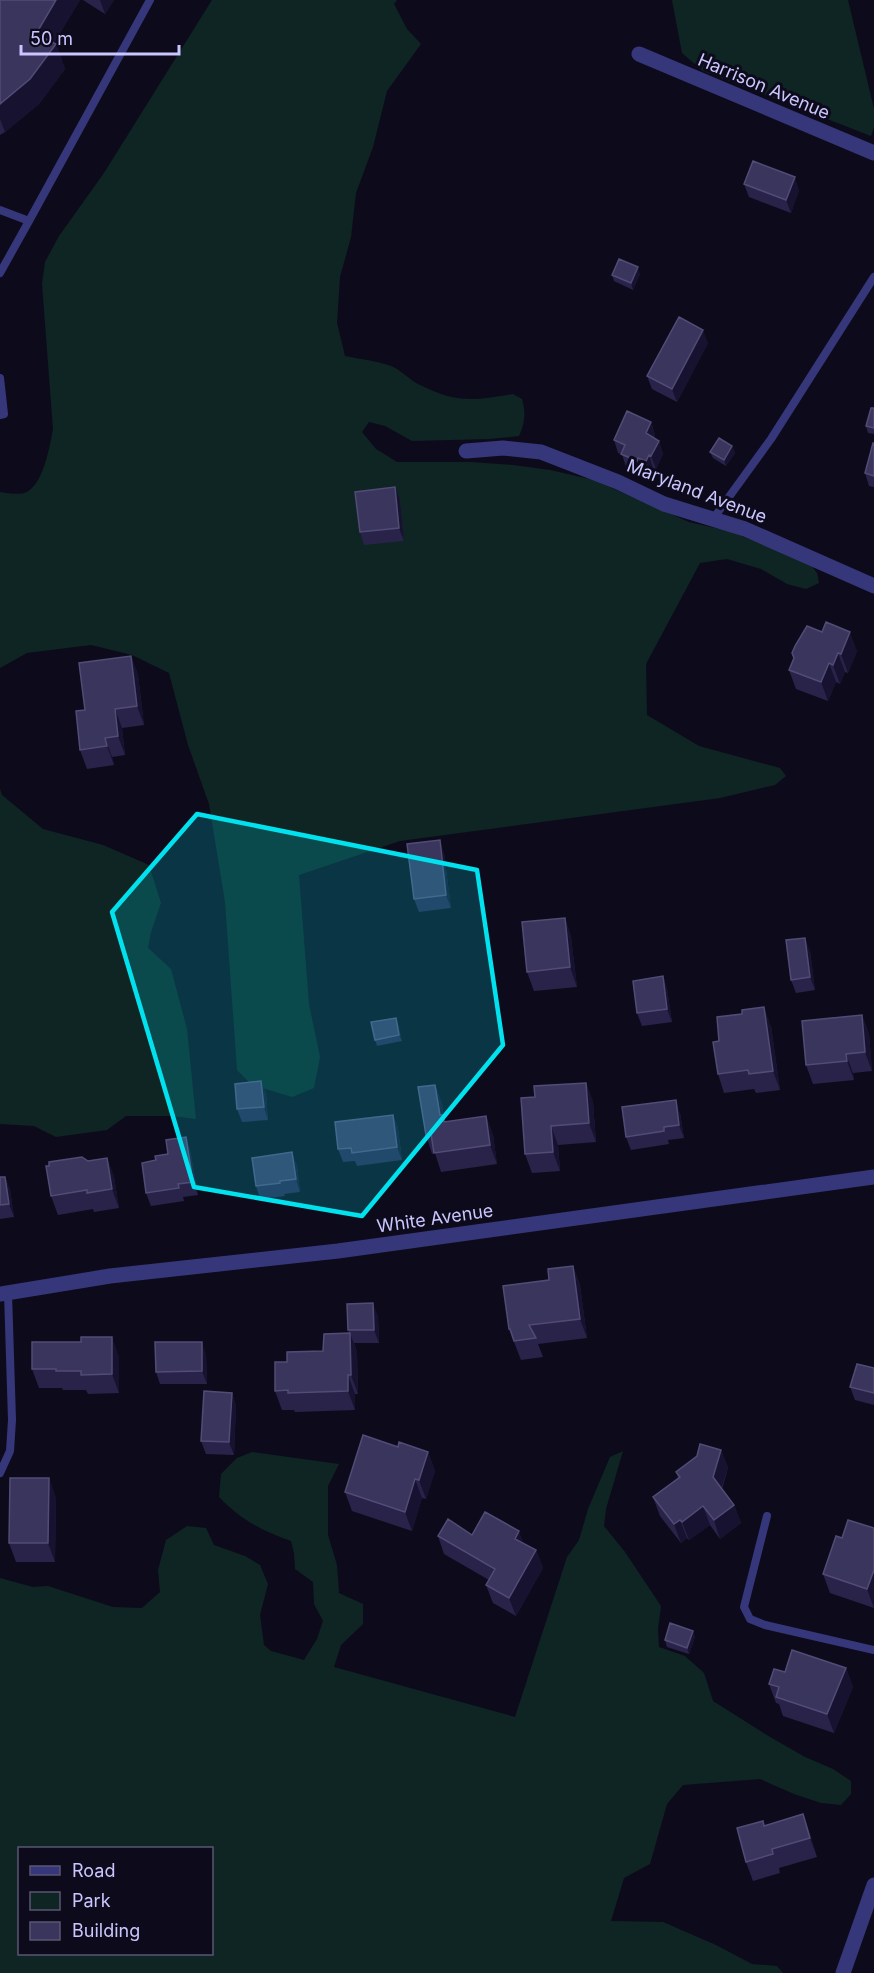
<svg xmlns="http://www.w3.org/2000/svg" width="874" height="1973" font-family="Inter,sans-serif">
	<rect width="100%" height="100%" fill="#0d0b1b"/>
	<path fill="#0e2523" fill-rule="evenodd" d="M212,0H397L394,4L407,29L421,44L387,91L373,147L356,193L351,237L340,277L337,323L345,356C360,359 377,361 391,366C401,370 409,379 418,384C455,403 473,401 513,394L522,399C526,413 525,423 519,436L490,439L412,441L385,426L369,422L362,432L376,449L397,462H470L513,465L550,470L594,480L689,522L728,531L808,561L817,573L819,583L806,589L787,584L761,569L727,559L700,563L646,664L647,715L699,746L780,768L786,776L775,785L720,798L400,841L299,875L309,1004L320,1057L314,1088L292,1097L252,1085L237,1070L225,902L209,804L188,745L169,673L132,655L91,645L27,653L0,668V492C6,493 18,495 24,493C43,488 50,445 53,429L42,284L45,262L59,236L104,173Z
		M672,0H848L874,109V127L871,136L703,71L682,53Z
		M0,789L2,795L43,829L103,845L149,865L161,903L151,932L148,948L171,969L187,1029L196,1119L173,1116H126L107,1130L56,1137L34,1126L0,1124Z
		M623,1451L606,1509L604,1526L625,1552L661,1606L658,1629L659,1647L685,1656L704,1673L713,1701L770,1737L805,1757L833,1769L851,1781V1794L841,1805L821,1803L794,1794L760,1779L683,1785L667,1804L650,1864L624,1878L611,1921L663,1922L716,1945L752,1964L777,1966L783,1973H0V1578L33,1587L48,1586L113,1607L142,1608L160,1592L158,1570L166,1540L187,1526L206,1528L214,1545L245,1556L260,1565L268,1584L260,1615L264,1645L271,1651L304,1660L317,1639L323,1621L314,1604L313,1582L295,1569L294,1553L291,1541C261,1530 241,1520 219,1497L221,1474L237,1458L252,1452L339,1464L328,1486V1535L337,1565L339,1593L363,1604V1624L341,1645L334,1667L515,1717L567,1557L579,1540L588,1509L610,1457ZM20,1848H212V1954H20Z"/>
	<g fill="none" stroke-linecap="round" stroke-linejoin="round">
		<path stroke="#36377a" stroke-width="8" d="M0,210L29,221L150,0
			M0,273L29,221
			M0,378L4,414L0,415
			M713,519L771,439L874,277
			M0,1473L10,1451L12,1420L8,1293
			M767,1516L744,1607L750,1619L765,1625L874,1650"/>
		<path stroke="#36377a" stroke-width="15" d="M639,54L874,153
			M466,451L503,448L541,452L618,482L664,504L745,529L874,586
			M0,1294L110,1276L338,1251L874,1177"/>
		<path stroke="#36377a" stroke-width="15" d="M843,1973L874,1885"/>
	</g>
	<path fill="#29234a" d="M0,0H80L54,43L56,44L65,69L39,104L5,132L0,135Z
		M83,0H114L105,14Z
		M744,184L799,190L791,213L749,197Z
		M640,274L633,290L614,281L612,275Z
		M708,343L677,402L652,389L647,376Z
		M874,408V434L868,433L866,426Z
		M651,422L655,435L654,438L659,441L663,454L656,469L653,468L651,474L643,471L642,473L626,467L622,454L618,453L614,440Z
		M874,443V487L869,486L865,473Z
		M732,446L735,453L726,466L713,458L710,452Z
		M400,500L404,541L364,545L360,532Z
		M822,632L857,651L848,673L845,672L840,684L836,682L828,701L796,689L789,670Z
		M131,656L138,675L144,725L122,728L125,755L112,757L114,765L87,769L80,750Z
		M444,853L451,908L419,912L414,899Z
		M565,918L571,937L577,987L534,991L527,972Z
		M810,951L815,990L796,993L791,980Z
		M663,976L667,989L672,1022L642,1026L637,1013Z
		M862,1015L869,1034L872,1071L853,1073L854,1080L813,1084L806,1065Z
		M398,1024L402,1041L377,1046L375,1040Z
		M771,1026L780,1090L756,1093L754,1089L724,1093L718,1074L719,1041Z
		M261,1081L266,1094L268,1120L242,1122L237,1109Z
		M586,1083L593,1102L596,1142L558,1145L560,1171L532,1173L525,1154L535,1097Z
		M435,1085L442,1104L444,1117L446,1122L486,1116L493,1135L497,1164L441,1172L435,1153L432,1154L426,1135Z
		M680,1113L684,1138L668,1140L669,1144L631,1150L626,1137Z
		M393,1115L398,1128L402,1160L357,1166L355,1161L343,1162L338,1149Z
		M186,1137L190,1150L198,1195L183,1197L184,1201L151,1206L146,1193L156,1160L168,1154Z
		M107,1158L114,1177L119,1208L94,1212L93,1209L58,1215L51,1196L88,1161Z
		M297,1165L300,1192L284,1194L285,1196L260,1199L256,1186Z
		M0,1177H5L10,1190L14,1217L0,1219Z
		M573,1266L580,1285L587,1338L538,1344L543,1357L521,1360L509,1329L549,1280Z
		M378,1316L379,1343H354L357,1352L358,1394H355V1410L295,1412L294,1410H282L275,1391L287,1362L323,1351L349,1333L348,1330Z
		M206,1355L207,1384H160L156,1372Z
		M119,1356V1393L88,1394L86,1390H63L62,1388H39L32,1369Z
		M874,1368V1405L855,1400L850,1387Z
		M232,1393L236,1406L234,1455L206,1454L201,1441Z
		M398,1447L428,1452L435,1471L426,1499L422,1498L412,1531L352,1511L345,1492Z
		M721,1450L728,1468L722,1489L734,1505L741,1523L720,1539L710,1525L689,1540L687,1538L681,1543L660,1516L653,1497L678,1478L676,1472L697,1456Z
		M56,1497L55,1562H16L9,1543Z
		M874,1528V1608L830,1593L823,1574L842,1538Z
		M472,1535L523,1543L536,1550L543,1568L516,1616L493,1603L486,1585L489,1580L444,1554L438,1536Z
		M693,1631L695,1637L689,1654L667,1647L665,1640Z
		M846,1668L853,1687L834,1733L783,1716L779,1704L776,1703L769,1684L785,1672Z
		M803,1814L817,1857L779,1868L780,1873L753,1881L746,1862L764,1826Z"/>
	<path fill="#17122f" d="M56,0H80L45,58L36,34Z
		M100,0H114L105,14Z
		M56,44L65,69L39,104L5,132L0,119V104Z
		M795,177L799,190L791,213L786,200Z
		M638,267L640,274L633,290L631,283Z
		M703,330L708,343L677,402L672,389Z
		M651,422L655,435L650,446L646,433Z
		M659,441L663,454L656,469L651,456Z
		M732,446L735,453L726,466L724,460Z
		M649,455L653,468L651,474L646,461Z
		M638,458L643,471L642,473L637,461Z
		M395,487L400,500L404,541L399,528Z
		M850,632L857,651L848,673L841,654Z
		M838,653L845,672L840,684L833,665Z
		M131,656L138,675L144,725L137,706Z
		M829,663L836,682L828,701L821,682Z
		M115,709L122,728L125,755L118,736Z
		M105,738L112,757L114,765L107,746Z
		M440,840L444,853L451,908L446,895Z
		M565,918L571,937L577,987L570,967Z
		M805,938L810,951L815,990L810,977Z
		M663,976L667,989L672,1022L667,1009Z
		M764,1007L771,1026L780,1090L773,1071Z
		M862,1015L869,1034L872,1071L865,1052Z
		M396,1018L398,1024L402,1041L399,1035Z
		M846,1054L853,1073L854,1080L847,1061Z
		M261,1081L266,1094L268,1120L264,1107Z
		M586,1083L593,1102L596,1142L589,1123Z
		M435,1085L442,1104L444,1117L450,1134L440,1115Z
		M676,1100L680,1113L684,1138L679,1125Z
		M393,1115L398,1128L402,1160L397,1147Z
		M486,1116L493,1135L497,1164L490,1145Z
		M551,1126L558,1145L560,1171L553,1152Z
		M186,1137L190,1150L198,1195L193,1182Z
		M292,1152L297,1165L300,1192L296,1179Z
		M107,1158L114,1177L119,1208L112,1189Z
		M5,1177L10,1190L14,1217L9,1204Z
		M573,1266L580,1285L587,1338L580,1319Z
		M373,1303L378,1316L379,1343L374,1330Z
		M350,1333L357,1352L358,1394L351,1375Z
		M112,1337L119,1356V1393L112,1374Z
		M202,1342L206,1355L207,1384L202,1371Z
		M348,1375L355,1394V1410L348,1391Z
		M232,1393L236,1406L234,1455L229,1442Z
		M721,1450L728,1468L719,1495L713,1477Z
		M428,1452L435,1471L426,1499L419,1480Z
		M49,1478L56,1497L55,1562L48,1543Z
		M415,1479L422,1498L412,1531L405,1512Z
		M734,1505L741,1523L720,1539L714,1520Z
		M703,1506L710,1525L689,1540L682,1522Z
		M680,1520L687,1538L681,1543L674,1524Z
		M519,1531L526,1550L515,1539Z
		M536,1550L543,1568L516,1616L509,1598Z
		M874,1570V1608L867,1589Z
		M693,1631L695,1637L689,1654L687,1648Z
		M846,1668L853,1687L834,1733L827,1714Z
		M803,1814L810,1833L817,1857L810,1838Z"/>
	<path fill="#3a355d" stroke="#514c76" stroke-width="1.5" d="M0,0H56L36,34L56,44L30,79L0,104Z
		M753,161L795,177L786,200L744,184Z
		M619,259L638,267L631,283L612,275Z
		M679,317L703,330L672,389L647,376Z
		M871,408H874V428L866,426Z
		M627,411L651,422L646,433L659,441L651,456L649,455L646,461L638,458L637,461L621,454L625,445L614,440Z
		M719,438L732,446L724,460L710,452Z
		M873,443H874V476L865,473Z
		M395,487L399,528L360,532L355,492Z
		M826,622L850,632L841,654L838,653L833,665L829,663L821,682L789,670L794,658L792,653L795,646L807,626L822,632Z
		M131,656L137,706L115,709L118,736L105,738L107,746L80,750L76,711L85,710L79,663Z
		M440,840L446,895L414,899L407,844Z
		M565,918L570,967L527,972L522,922Z
		M805,938L810,977L791,980L786,940Z
		M663,976L667,1009L637,1013L633,981Z
		M764,1007L773,1071L749,1074L748,1070L718,1074L713,1042L719,1041L717,1017L742,1014V1010Z
		M862,1015L865,1052L846,1054L847,1061L806,1065L802,1021Z
		M396,1018L399,1035L375,1040L371,1022Z
		M261,1081L264,1107L237,1109L235,1084Z
		M586,1083L589,1123L551,1126L553,1152L525,1154L521,1098L535,1097L534,1086Z
		M435,1085L440,1115H443L444,1122L486,1116L490,1145L434,1153L431,1134L426,1135L418,1087Z
		M676,1100L679,1125L664,1127V1131L626,1137L622,1107Z
		M393,1115L397,1147L352,1153L351,1148L338,1149L335,1122Z
		M186,1137L193,1182L178,1184L179,1188L146,1193L142,1163L156,1160L155,1156L168,1154L166,1140Z
		M292,1152L296,1179L280,1181V1183L256,1186L252,1158Z
		M82,1157L88,1161L107,1158L112,1189L87,1193V1190L51,1196L46,1166H49V1162Z
		M0,1177H5L9,1204L0,1205Z
		M573,1266L580,1319L529,1325L536,1338L514,1341L510,1329H509L503,1286L549,1280L548,1269Z
		M373,1303L374,1330H348L347,1304Z
		M350,1333L351,1375H348V1391L288,1393V1390L275,1391V1362H287V1352L323,1351L324,1334Z
		M81,1337H112V1374L81,1375V1371H56V1369H32V1342H81Z
		M155,1342H202V1371L156,1372Z
		M857,1364L874,1368V1393L850,1387Z
		M204,1391L232,1393L229,1442L201,1441Z
		M363,1435L398,1447L399,1442L428,1452L419,1480L415,1479L405,1512L345,1492Z
		M700,1444L721,1450L713,1477L734,1505L714,1520L703,1506L682,1522L680,1520L674,1524L653,1497L680,1477L676,1472L697,1456Z
		M10,1478H49L48,1543H9Z
		M485,1512L519,1531L515,1539L536,1550L509,1598L486,1585L495,1569L438,1536L448,1519L472,1535Z
		M848,1520L874,1528V1570L867,1589L823,1574L836,1536L842,1538Z
		M670,1623L693,1631L687,1648L665,1640Z
		M792,1650L846,1668L827,1714L776,1697L779,1687L769,1684L774,1669L785,1672Z
		M803,1814L810,1838L772,1849L773,1854L746,1862L737,1828L763,1821L764,1826Z"/>
	<path fill="#02e2ee" fill-opacity="0.2" stroke="#02e2ee" stroke-width="4.5" stroke-linejoin="round" d="M197,814L477,870L503,1045L362,1216L194,1187L112,912Z"/>
	<g text-anchor="middle" dominant-baseline="central" stroke-width="6" stroke-linejoin="round" paint-order="stroke">
		<g font-size="18" fill="#cac6ff" stroke="#0d0b1b">
			<text transform="translate(764 86) rotate(23)">Harrison Avenue</text>
			<text transform="translate(697 491) rotate(21)">Maryland Avenue</text>
			<text transform="translate(435 1218) rotate(-8)">White Avenue</text>
		</g>
	</g>
	<rect x="18" y="1847" width="195" height="108" fill="#0d0b1b" stroke="#595676" stroke-width="1.5"/>
	<rect x="30" y="1866" width="30" height="9" fill="#36377a" stroke="#595676" stroke-width="1.5"/>
	<text x="72" y="1877" font-size="18" fill="#cac6ff">Road</text>
	<rect x="30" y="1892" width="30" height="18" fill="#0e2523" stroke="#595676" stroke-width="1.5"/>
	<text x="72" y="1907" font-size="18" fill="#cac6ff">Park</text>
	<rect x="30" y="1922" width="30" height="18" fill="#3a355d" stroke="#595676" stroke-width="1.5"/>
	<text x="72" y="1937" font-size="18" fill="#cac6ff">Building</text>
	<path d="M21 45v9h158v-9" fill="none" stroke="#cac6ff" stroke-width="3"/>
	<text x="30" y="45" font-size="18" fill="#cac6ff" stroke="#0d0b1b" stroke-width="4.5" paint-order="stroke">50 m</text>
</svg>
